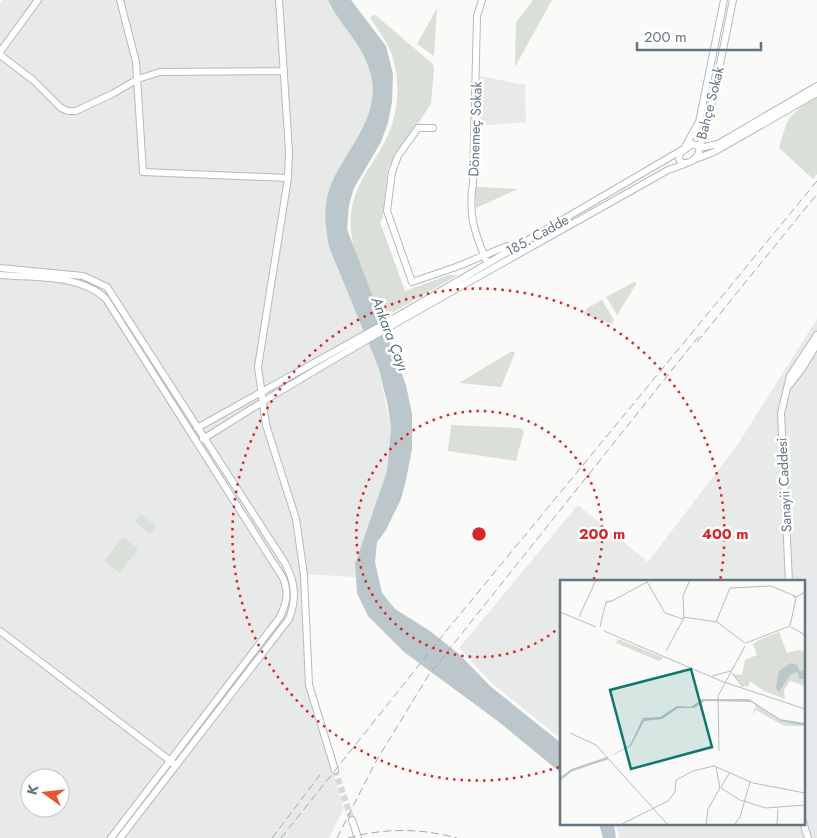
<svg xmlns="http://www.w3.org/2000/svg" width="817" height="838" font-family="Jost,sans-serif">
	<rect width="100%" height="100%" fill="#fafaf8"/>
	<path fill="#e8e9e9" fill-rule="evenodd" d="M3,0H328L365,56L371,74L373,99L367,122L338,171L330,189L325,227L329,247L378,366L391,429L387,471L355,564L356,577L301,574L305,682L344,808L329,838H0V4ZM30,778H60V808H30Z
		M480,76L525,85L526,122L476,126Z
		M817,319V838H619L616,824H803V582H561V739L493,684L459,648L578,505L648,562L738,444Z"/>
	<path fill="#dadfd7" d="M533,0H552L515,67L516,22Z
		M437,8L434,56L417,44Z
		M374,14L433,64L434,69L431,104L388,168L383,217L380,222L405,291L449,275H458L383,318C368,290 347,245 351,214C354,189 366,173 379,152C397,123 402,91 393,58C389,44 378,30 370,18Z
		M817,97V174L813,179L779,148C788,117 788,114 817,97Z
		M477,187L518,189L476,208L475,188Z
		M634,282L637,283L617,315L606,297Z
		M602,300L614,320L612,324L584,315L587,308Z
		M512,351L515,353L501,387L459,383Z
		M451,425L521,428L524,431L516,461L448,451Z
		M141,514L156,526L150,534L135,522Z
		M123,537L138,549L120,573L104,561Z"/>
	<path fill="#bbc7cb" d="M328,0H351L386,46L393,74L392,102L388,123L381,142L354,188L349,205L347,229L406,385L412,414V449L406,480L401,499L386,530L377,542L375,562L382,593L395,609L430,631L460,655L490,686L561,743V773L499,722L404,652L368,616L357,593L355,564L387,471L391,429L388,406L378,366L329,247C325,228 323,207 330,187C345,149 383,117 370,72C363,44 340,26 328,0Z
		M599,824H614L616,838H603Z"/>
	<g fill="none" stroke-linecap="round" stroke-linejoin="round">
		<path stroke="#d5d9db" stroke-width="6" stroke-dasharray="6 3" stroke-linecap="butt" d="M335,770L352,820"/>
		<g stroke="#b3babf" stroke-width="8">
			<path id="secondary" d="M120,0L136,62L143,172L288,178
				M279,0L289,151L288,178L258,367L266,425L296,519L304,575L309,685L335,770
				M482,0L477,16L473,183C468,214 474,231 486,260
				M0,52L38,0
				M0,55L33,80L61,108L68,111H76L114,93L138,79L160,72L284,71
				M433,128H418L398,156L392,172L387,211L412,282L456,267L507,246L514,247
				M692,144L699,146C701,156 692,164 682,163L679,159L680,153Z
				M685,147L699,122L724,0
				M699,147L703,138L715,89L733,0
				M700,148L718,144L817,86
				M693,160L714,152L817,93
				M0,268L83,276L107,287L285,563C295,582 297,598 289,619L120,838
				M0,275C34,278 81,274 106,299L283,578C289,593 287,602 280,617L111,838
				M787,388L802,369L817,344
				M197,428L391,320L682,150
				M203,439C354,343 513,258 668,170L685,164
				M789,582L781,413L790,376L817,335
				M0,631L173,763
				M352,820L358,838
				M803,822L808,838"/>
		</g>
		<use href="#secondary" stroke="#fff" stroke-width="6"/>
		<path stroke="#a2aab0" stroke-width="1" stroke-dasharray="8 4" stroke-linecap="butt" d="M697,342L817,194
			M272,838L320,775
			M281,838L447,630L817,181
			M337,838L375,763L428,676L699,336
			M348,838C384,828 420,828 457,838"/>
	</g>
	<g fill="none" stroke="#d62828" stroke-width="2.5" stroke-dasharray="2.5 5">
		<path d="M561 626A123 123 0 1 1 593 581"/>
		<path d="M559 767A246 246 0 1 1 720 581"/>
	</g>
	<g text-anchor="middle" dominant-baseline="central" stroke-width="5" stroke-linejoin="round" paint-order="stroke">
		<g font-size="14" fill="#657683" stroke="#fff">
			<text transform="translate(710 103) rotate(-76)">Bahçe Sokak</text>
			<text transform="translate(475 129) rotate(-88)">Dönemeç Sokak</text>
			<text transform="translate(537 235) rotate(-29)">185. Cadde</text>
			<text transform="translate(784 485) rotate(-93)">Sanayii Caddesi</text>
		</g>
		<g font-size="15" font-style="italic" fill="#60757c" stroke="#fff">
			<text transform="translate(390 334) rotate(69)">Ankara Çayı</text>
		</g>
	</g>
	<g transform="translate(560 580)">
		<rect width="245" height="245" fill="#fafaf8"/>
		<path d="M219,52L227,73L238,70L245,72V106L230,101L224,110L225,119L204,111L190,101L188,107L183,106L173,94L182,95L185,80L197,75L193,64L197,61ZM58,59L104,78L99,81L56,63ZM196,125L216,139L245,146H224L196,130L192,135Z" fill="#dadfd7"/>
		<path d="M231,83L237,85L240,92L245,89V99H240L237,92L230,95L219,112L216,108L219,91ZM142,119H189L220,139L245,143V146L220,141L191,122L145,121L134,128H118L102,139L84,141L71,166L48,177L70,165L83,138L100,137L117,126L131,127Z" fill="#bbc7cb"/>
		<path fill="none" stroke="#bbc7cb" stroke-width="2.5" d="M0,199L12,190L48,178"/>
		<path fill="none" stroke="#b5bdc2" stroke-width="1" d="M86,0L105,33L123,39M52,21L87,2M0,32L36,47M19,37L36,0M123,37L157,42L185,63M124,38L123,16L130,0M156,42L170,8L211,6L237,17L245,12M230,46L236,18L233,16M40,47L46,22L52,21L46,22M231,47L245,55M44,51L161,101L245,129M186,63L230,46M106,71L124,38M172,93L183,107M152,96L171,91M10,153L36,165L108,245M159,171L158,116L185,66M156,187L160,208M161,207L170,192M161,208L180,220L206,228L245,225M60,245L108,221L115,212L116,200L133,191L154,186L193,203L245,213M146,245L148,229L160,208M174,245L180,237L190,202M217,245L218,229"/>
		<path fill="#0f766e" fill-opacity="0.15" stroke="#0f766e" stroke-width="2.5" d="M131,89L152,167L71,189L50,110Z"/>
		<rect width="245" height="245" fill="none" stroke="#657683" stroke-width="2.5"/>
	</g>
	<circle cx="479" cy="534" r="8" fill="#d62828" stroke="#fff" stroke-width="2.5"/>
	<g font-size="15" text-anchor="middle" font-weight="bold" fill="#d62828" stroke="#fff" stroke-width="5" stroke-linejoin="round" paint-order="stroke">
		<text x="602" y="539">200 m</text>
		<text x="725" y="539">400 m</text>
	</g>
	<g transform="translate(45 793) rotate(285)"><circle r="24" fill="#ffffff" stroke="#c1c8cd"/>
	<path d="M0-4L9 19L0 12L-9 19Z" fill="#e4572e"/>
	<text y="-8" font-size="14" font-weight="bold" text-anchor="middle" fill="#657683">K</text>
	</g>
	<path d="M637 42v8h124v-8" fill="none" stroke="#657683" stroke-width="2.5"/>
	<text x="644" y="42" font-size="15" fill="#657683" stroke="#ffffff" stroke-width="4" paint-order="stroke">200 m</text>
</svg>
